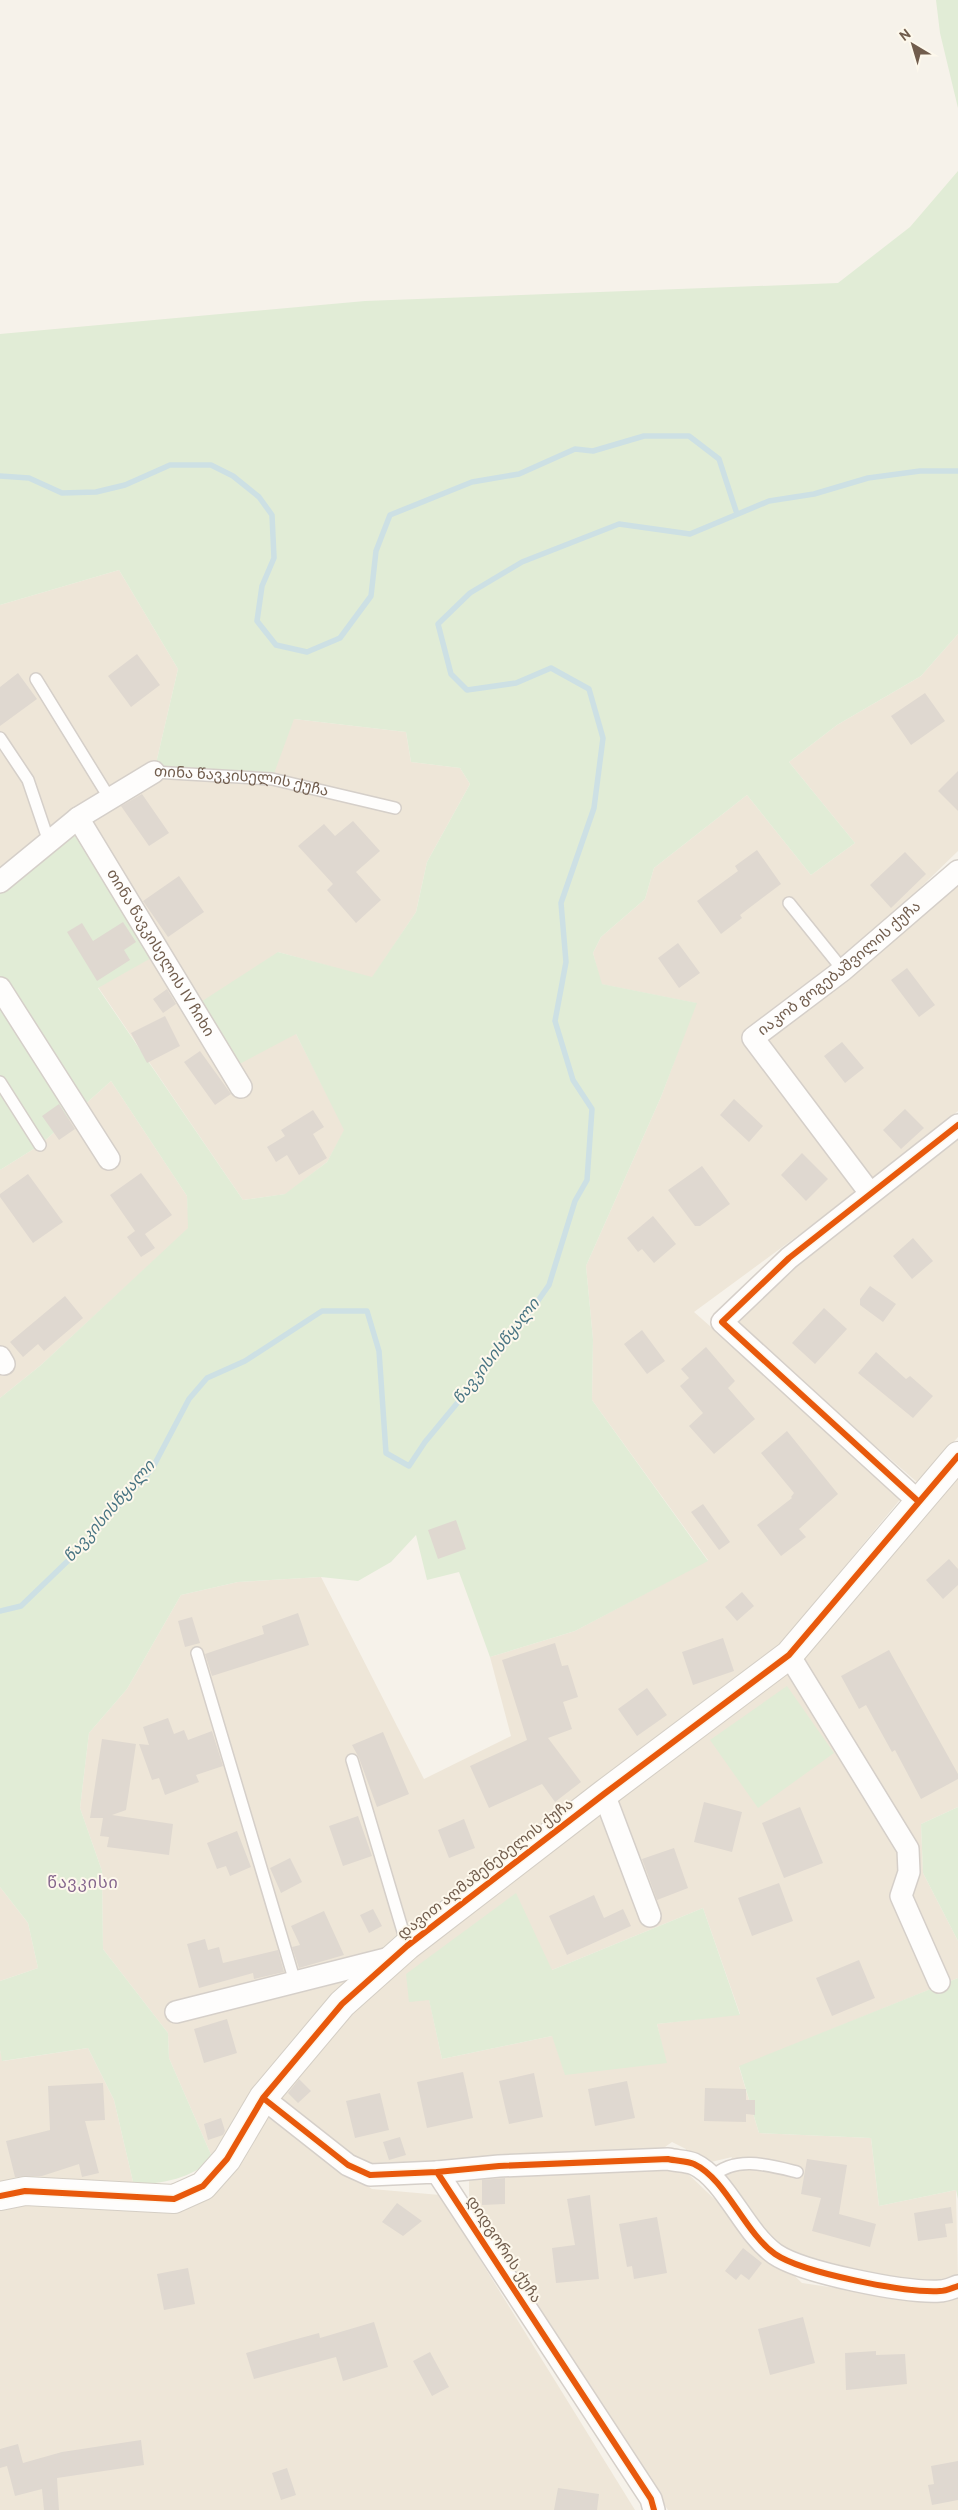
<svg xmlns="http://www.w3.org/2000/svg" width="958" height="2510" font-family="Overpass,'Noto Sans Georgian',sans-serif">
	<rect width="100%" height="100%" fill="#f6f2ea"/>
	<path fill="#eee6d8" fill-rule="evenodd" d="M119,570L178,669L154,772L294,719L406,732L411,762L460,768L470,784L427,862L416,912L372,978L278,952L296,1034L345,1130L327,1162L286,1194L243,1200L98,987L0,882V605Z
		M958,634V851L880,927L746,1037L860,1190L694,1312L903,1496L778,1647L396,1944L212,2157L169,2058L168,2033L103,1949L102,1871L80,1808L89,1733L127,1689L181,1595L238,1582L321,1577L424,1779L511,1736L490,1657L575,1631L708,1560L592,1400L593,1339L586,1266L661,1097L696,1003L601,984L593,953L601,937L645,899L654,868L747,795L811,875L855,843L789,762L837,725L921,676Z
		M958,877V1111L874,1183L764,1035Z
		M111,1081L187,1196L189,1228L41,1365L0,1398V1170L40,1145Z
		M958,1130V1437L918,1483L731,1321L795,1261Z
		M958,1466V1807L921,1824L923,1873L958,1941V1978L739,2067L759,2133L871,2138L879,2206L956,2190L958,2282L901,2285L774,2247L722,2183L732,2157L707,2163L683,2160L686,2149L672,2142L651,2157L370,2171L273,2101L346,2015L399,1968L807,1651ZM703,1908L740,2014L657,2024L666,2063L552,2036L442,2059L429,1999L552,1970Z
		M0,1887L28,1923L38,1968L0,1981Z
		M88,2048L114,2100L134,2186L0,2190V2050L3,2061Z
		M266,2114L372,2189L440,2195L635,2510H0V2203H184Z
		M650,2166L683,2169L802,2283L938,2303L958,2297V2510H668L469,2207V2177Z"/>
	<path fill="#e1ecd6" d="M936,0H958V108L940,33Z
		M958,171V634L921,676L837,725L789,762L855,843L811,875L747,795L654,868L645,899L601,937L593,953L602,984L697,1003L661,1097L586,1266L593,1339L592,1400L708,1561L575,1631L490,1657L459,1572L427,1580L416,1535L391,1562L358,1581L321,1577L238,1582L181,1595L127,1689L89,1733L80,1808L102,1871L103,1949L168,2033L169,2058L212,2157C193,2180 162,2182 134,2186L114,2100L88,2048L2,2061L0,2050V1981L38,1968L28,1923L0,1887V1398L41,1365L188,1228L187,1196L111,1081L40,1145L0,1170V882L78,818L160,953L98,988L243,1200L285,1194L327,1162L344,1130L296,1034L230,1069L193,1007L278,952L372,977L416,912L427,862L470,784L460,768L411,762L406,732L294,719L272,779L154,772L178,669L119,570L0,605V334L365,301L838,283L910,227Z
		M787,1686L834,1753L758,1808L710,1740Z
		M958,1807V1941L923,1873L921,1824Z
		M516,1893L552,1970L703,1908L740,2015L657,2024L667,2063L565,2075L552,2036L442,2059L429,2000L409,2002L406,1974Z
		M958,1978V2199L956,2190L879,2206L871,2138L759,2133L739,2066Z"/>
	<g fill="none" stroke-linecap="round" stroke-linejoin="round">
		<path stroke="#cde0e4" stroke-width="5.5" d="M0,476L29,478L62,493L96,492L125,485L170,465H211L233,476L259,497L272,515L274,558L262,586L257,621L276,645L307,652L340,638L371,596L376,551L390,515L472,482L519,474L575,449L593,451L644,436H689L719,459L737,514
			M0,1611L21,1606L77,1552L152,1469L189,1399L207,1378L245,1361L322,1311H367L379,1351L386,1453L409,1466L425,1442L516,1332L549,1285L575,1201L587,1180L592,1109L573,1080L555,1021L566,962L561,903L594,808L603,738L589,689L551,668L516,683L467,690L451,674L438,624L470,593L522,562L619,524L690,534L769,501L814,494L868,478L920,471H958"/>
	</g>
	<path fill="#dfd8d0" d="M137,654L160,685L131,707L108,676Z
		M18,673L37,699L0,726V687Z
		M925,693L945,721L911,745L891,716Z
		M958,771V811L938,791Z
		M142,794L169,833L149,846L121,806Z
		M353,821L380,851L356,872L381,900L356,923L327,890L333,884L298,846L324,824L335,836Z
		M757,850L781,884L740,915L742,918L721,934L697,901L738,871L735,866Z
		M905,852L926,874L891,908L870,885Z
		M179,876L204,912L168,937L143,901Z
		M123,922L136,942L124,950L130,960L97,981L67,932L82,923L93,941Z
		M678,943L700,973L679,988L658,958Z
		M907,968L935,1005L919,1017L891,980Z
		M167,989L176,1004L163,1013L153,999Z
		M165,1016L180,1046L147,1063L131,1033Z
		M842,1042L864,1068L845,1083L824,1056Z
		M200,1051L231,1094L215,1105L184,1062Z
		M734,1099L763,1126L749,1142L720,1115Z
		M59,1104L75,1129L59,1140L42,1116Z
		M905,1109L924,1128L901,1149L883,1130Z
		M313,1110L324,1127L313,1134L327,1158L299,1175L287,1155L276,1162L267,1147L285,1136L281,1130Z
		M802,1153L828,1179L806,1201L781,1175Z
		M702,1166L730,1204L700,1226H695L668,1190Z
		M141,1173L172,1215L145,1234L155,1248L141,1257L127,1237L135,1231L110,1195Z
		M28,1174L63,1222L33,1243L0,1197V1194Z
		M653,1216L676,1244L654,1263L642,1249L638,1252L627,1238Z
		M913,1238L933,1261L912,1279L893,1256Z
		M870,1286L896,1304L883,1322L860,1305V1299Z
		M65,1296L83,1318L44,1351L38,1344L23,1357L10,1342Z
		M824,1308L847,1329L815,1364L792,1343Z
		M642,1330L665,1361L647,1374L624,1344Z
		M706,1347L735,1381L728,1388L755,1419L714,1454L689,1426L703,1413L680,1386L689,1378L681,1369Z
		M876,1352L906,1379L910,1376L933,1396L913,1418L858,1373Z
		M787,1431L838,1494L799,1529L806,1537L781,1556L757,1525L792,1498L791,1497L794,1493L761,1453Z
		M703,1504L730,1542L719,1550L691,1512Z
		M456,1520L466,1549L438,1559L428,1530Z
		M949,1559L958,1569V1585L943,1599L926,1580Z
		M742,1592L754,1606L737,1621L725,1607Z
		M298,1613L309,1645L212,1676L205,1654L264,1634L262,1626Z
		M192,1617L200,1643L185,1647L178,1621Z
		M723,1638L734,1671L693,1685L682,1652Z
		M555,1643L562,1666L568,1665L578,1697L563,1702L572,1729L548,1738L581,1782L555,1802L542,1784L489,1808L470,1766L527,1740L502,1660Z
		M889,1650L958,1774V1779L921,1799L895,1750L892,1752L866,1705L859,1709L841,1676Z
		M647,1688L667,1715L637,1736L618,1709Z
		M168,1718L174,1734L184,1730L188,1740L212,1731L223,1766L196,1775L199,1782L165,1795L159,1778L152,1780L139,1744L149,1745L143,1727Z
		M383,1732L409,1794L377,1807L359,1758L352,1745Z
		M102,1739L136,1744L126,1810L112,1815L173,1824L169,1855L107,1847L109,1837L100,1836L103,1818H90Z
		M704,1802L742,1812L732,1852L694,1842Z
		M800,1807L823,1863L784,1878L762,1823Z
		M358,1816L372,1856L343,1866L329,1826Z
		M464,1819L475,1848L449,1858L438,1830Z
		M237,1831L251,1867L230,1876L226,1866L217,1869L207,1843Z
		M674,1848L688,1888L657,1900L642,1859Z
		M290,1858L302,1882L281,1893L270,1868Z
		M779,1883L793,1921L752,1936L738,1898Z
		M594,1895L604,1918L623,1909L631,1926L567,1955L549,1916Z
		M373,1909L382,1926L369,1933L360,1915Z
		M324,1911L344,1955L299,1968L292,1947L300,1945L291,1926Z
		M205,1939L208,1950L219,1947L223,1963L278,1950L284,1972L254,1979L253,1973L199,1988L187,1944Z
		M859,1960L875,1998L832,2016L816,1978Z
		M227,2019L237,2053L204,2063L194,2029Z
		M463,2072L473,2118L427,2128L417,2082Z
		M534,2073L543,2117L509,2124L499,2081Z
		M299,2079L311,2091L298,2103L288,2093Z
		M627,2081L635,2118L595,2126L588,2089Z
		M103,2083L105,2120L85,2121L99,2173L82,2177L79,2164L42,2176L15,2177L6,2141L50,2130L48,2086Z
		M705,2088L746,2089V2100H755V2115L746,2114V2122L704,2121Z
		M380,2093L389,2130L355,2138L346,2101Z
		M221,2118L225,2131L223,2135L208,2140L204,2124Z
		M400,2137L406,2155L389,2160L383,2142Z
		M807,2159L847,2165L839,2214L876,2224L870,2247L812,2231L821,2198L801,2194Z
		M505,2178V2204L482,2205V2180Z
		M590,2195L599,2279L556,2283L552,2248L575,2245L567,2199Z
		M397,2203L422,2221L403,2236L382,2222Z
		M951,2207L953,2223L945,2224L947,2237L918,2241L914,2213Z
		M657,2217L667,2273L634,2279L632,2266L627,2267L619,2224Z
		M743,2248L762,2263L749,2280L741,2274L736,2280L725,2271Z
		M188,2268L195,2304L164,2310L157,2274Z
		M803,2317L815,2363L770,2375L758,2329Z
		M374,2322L388,2367L343,2381L336,2357L254,2379L246,2353L319,2333L320,2338Z
		M876,2351V2355L905,2354L907,2384L846,2390L845,2353Z
		M430,2352L449,2387L432,2396L413,2361Z
		M141,2440L144,2465L57,2478L59,2510H44L42,2489L15,2496L7,2466L0,2468V2449L18,2444L23,2463L62,2452Z
		M958,2461V2500L932,2505L928,2485L934,2484L931,2466Z
		M287,2468L296,2495L281,2500L272,2473Z
		M558,2488L599,2494L597,2510H554Z"/>
	<g fill="none" stroke-linecap="round" stroke-linejoin="round">
		<g stroke="#d5cfc9" stroke-width="14">
			<g id="lane">
				<path d="M36,679L110,799"/>
				<path d="M0,738L28,780L49,842"/>
				<path id="s1" d="M154,772L272,779L395,808"/>
				<path d="M789,903L843,970"/>
				<path d="M0,1082L40,1145"/>
				<path d="M197,1653L295,1982"/>
				<path d="M352,1760L407,1945"/>
				<path d="M712,2177C735,2155 769,2165 797,2172"/>
			</g>
		</g>
		<g stroke="#d5cfc9" stroke-width="24">
			<g id="street">
				<path id="s2" d="M78,818L241,1087"/>
				<path d="M0,882L78,818L154,772"/>
				<path d="M0,988L109,1159"/>
				<path id="s3" d="M870,1193L753,1038L843,970L958,871"/>
				<path d="M0,1357L4,1364"/>
				<path d="M919,1502L722,1322L789,1258L958,1125"/>
				<path d="M789,1655L908,1849L909,1872L901,1896L939,1982"/>
				<path d="M604,1794L650,1916"/>
				<path d="M176,2012L394,1957"/>
				<path d="M263,2098L348,2165L370,2175L437,2172L651,2499L654,2510"/>
				<path d="M437,2172L499,2166L668,2159C676,2161 687,2161 694,2164C726,2179 744,2232 775,2254C803,2273 905,2293 940,2291C946,2291 952,2288 958,2286"/>
			</g>
		</g>
		<g stroke="#d4cec5" stroke-width="30">
			<path id="secondary" d="M0,2196L25,2191L174,2199L203,2186L227,2159L263,2098L342,2004L407,1946L604,1794L789,1655L958,1456"/>
		</g>
		<use href="#lane" stroke="#fefdfc" stroke-width="11"/>
		<use href="#street" stroke="#fefdfc" stroke-width="21"/>
		<use href="#secondary" stroke="#fefdfc" stroke-width="28"/>
		<g stroke="#fdf8ec" stroke-width="9">
			<path id="cycleway" d="M919,1502L722,1322L789,1258L958,1125
				M263,2098L348,2165L370,2175L437,2172L651,2499L654,2510
				M437,2172L499,2166L668,2159C676,2161 687,2161 694,2164C726,2179 744,2232 775,2254C803,2273 905,2293 940,2291C946,2291 952,2288 958,2286
				M0,2196L25,2191L174,2199L203,2186L227,2159L263,2098L342,2004L407,1946L604,1794L789,1655L958,1456"/>
		</g>
		<use href="#cycleway" stroke="#e8590c" stroke-width="6"/>
	</g>
	<g text-anchor="middle" dominant-baseline="central" stroke-width="4" stroke-linejoin="round" paint-order="stroke">
		<g font-size="15" fill="#715d4d" stroke="#fdf8ec">
			<text stroke="none"><textPath href="#s1" startOffset="88">თინა წავკისელის ქუჩა</textPath></text>
			<text stroke="none"><textPath href="#s2" startOffset="158">თინა წავკისელის IV ჩიხი</textPath></text>
			<text stroke="none"><textPath href="#s3" startOffset="305">იაკობ გოგებაშვილის ქუჩა</textPath></text>
			<text transform="translate(486 1870) rotate(-38)">დავით აღმაშენებელის ქუჩა</text>
			<text transform="translate(503 2250) rotate(57)">დიდგორის ქუჩა</text>
		</g>
		<g font-size="16" font-style="italic" fill="#487483" stroke="#fdf8ec">
			<text transform="translate(497 1352) rotate(-52)">წავკისისწყალი</text>
			<text transform="translate(110 1512) rotate(-49)">წავკისისწყალი</text>
		</g>
		<g font-size="16" letter-spacing="1" fill="#84658d" stroke="#fdf8ec">
			<text x="83" y="1884">წავკისი</text>
		</g>
	</g>
	<g transform="translate(913 45) rotate(322)" stroke="#fdf8ec" stroke-width="4" paint-order="stroke">
	<path d="M0-4L9 19L0 12L-9 19Z" fill="#715d4d"/>
	<text y="-8" font-size="14" font-weight="bold" text-anchor="middle" fill="#715d4d">N</text>
	</g>
</svg>
